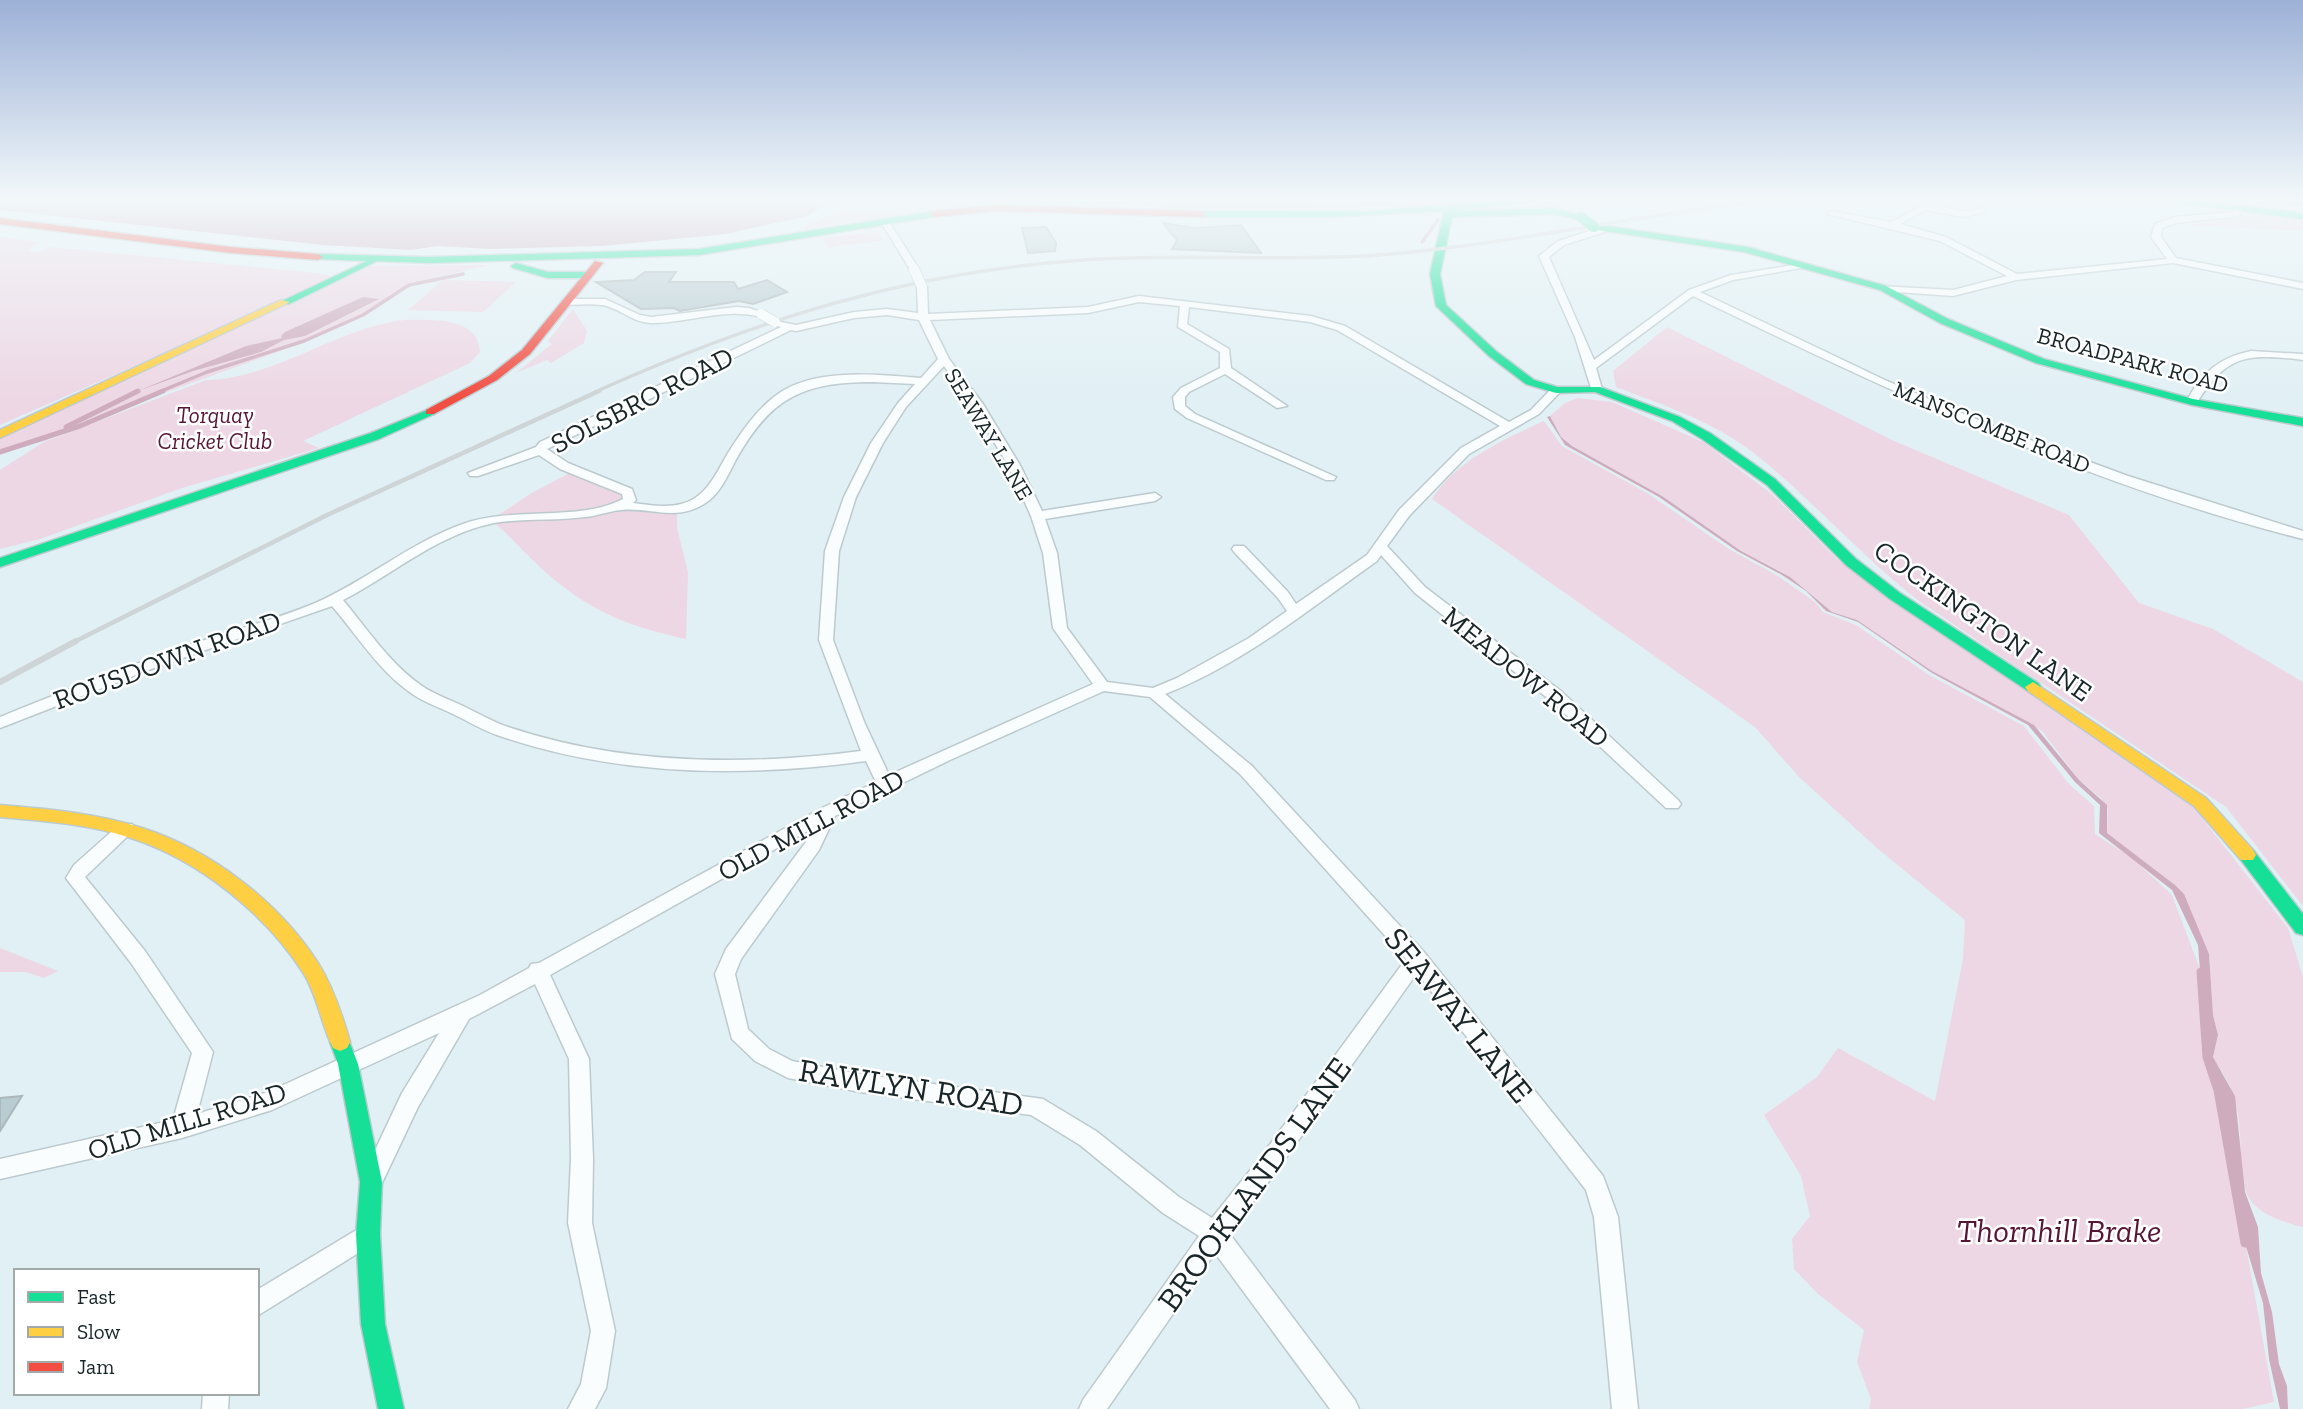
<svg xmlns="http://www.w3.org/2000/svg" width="2303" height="1409" font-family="'Zilla Slab',serif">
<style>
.green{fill:#edd7e4}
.water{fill:#ceacbd}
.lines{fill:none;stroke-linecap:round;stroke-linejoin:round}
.stream-far2{stroke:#ceacbd;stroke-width:3.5}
.stream-far1{stroke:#ceacbd;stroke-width:5}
.stream{stroke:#ceacbd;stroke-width:9}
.building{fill:#b8ccd1;stroke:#abb8bc;stroke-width:2}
.street-casing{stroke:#bccace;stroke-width:3}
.fast-casing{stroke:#bccace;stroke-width:3}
.slow-casing{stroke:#bccace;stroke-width:3}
.jam-casing{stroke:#bccace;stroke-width:3}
.street{fill:#fafdfe;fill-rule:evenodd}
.fast{fill:#16e098;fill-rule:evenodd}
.slow{fill:#ffcf43;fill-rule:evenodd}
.jam{fill:#f24e42;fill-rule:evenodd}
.rail-far2{stroke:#cfd4d6;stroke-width:3.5}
.rail-far1{stroke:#cfd4d6;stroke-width:4.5}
.rail{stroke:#cfd4d6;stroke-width:6}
.street-bridge-casing{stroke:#bccace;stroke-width:11;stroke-linecap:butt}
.fast-bridge-casing{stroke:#bccace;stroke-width:11;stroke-linecap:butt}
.street-bridge{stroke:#fafdfe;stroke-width:10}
.fast-bridge{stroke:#16e098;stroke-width:10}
.labels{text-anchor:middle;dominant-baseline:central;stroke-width:5;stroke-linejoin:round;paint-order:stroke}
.far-street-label{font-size:23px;fill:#182629;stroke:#fff}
.far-park-label{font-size:23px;font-style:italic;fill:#581637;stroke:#fff}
.street-label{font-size:28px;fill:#182629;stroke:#fff}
.near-street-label{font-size:33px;fill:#182629;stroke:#fff}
.near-park-label{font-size:33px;font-style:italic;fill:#581637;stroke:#fff}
</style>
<rect width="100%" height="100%" fill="#e1f0f5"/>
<g class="green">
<path d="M848 201H1032L1036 203H992L916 211 885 222 854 221 806 230 804 227 839 212Z"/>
<path d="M2261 215 2303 219V231L2182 225Z"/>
<path d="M878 231 883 240 828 248 823 238Z"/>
<path d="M0 237 39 242 28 251 39 252 51 247 325 274 333 279 0 425Z"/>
<path d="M491 265 409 283 365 315 302 343 153 397 45 441 0 452V434L366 266Z"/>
<path d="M443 280 516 282 483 312 408 310Z"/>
<path d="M573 309 587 331 584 343 551 363 547 360 516 373 552 344 548 341Z"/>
<path d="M404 320C431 320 478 316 480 352L470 363 303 441 319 448 182 488 40 539 0 549V470L44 442 206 380C275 379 336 328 404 320Z"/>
<path d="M1667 327 1892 440 2069 515 2139 603 2213 629 2303 682V906L2226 807 1919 601C1861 556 1813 500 1755 454 1715 422 1663 405 1616 387L1613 371Z"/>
<path d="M1578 398 1612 402 1703 442 1773 495 1837 559 1890 599 2188 800 2288 928 2303 977V1227C2230 1209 2245 1184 2239 1122 2238 1110 2233 1091 2227 1080 2223 1072 2217 1066 2213 1057L2218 1035 2213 1015 2209 954 2197 929 2175 885 2107 833 2108 809 2101 798 2079 780 2042 731 1932 671 1857 620 1832 612 1790 577 1741 551 1662 496 1572 446 1561 437 1550 416 1565 403Z"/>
<path d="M1544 421 1562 446 1647 493 1729 549 1778 576 1815 602 1823 612 1856 625 1929 675 2024 726 2069 784 2094 806 2095 834 2132 858 2172 895 2201 972 2207 1057 2218 1090 2274 1402 2243 1409H1869L1871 1399 1857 1362 1864 1330 1818 1294 1794 1269 1792 1239 1810 1216 1801 1176 1764 1115 1817 1077 1838 1048 1935 1101 1963 959 1965 920 1878 849 1799 777 1755 727 1432 499C1457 460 1503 440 1544 421Z"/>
<path d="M577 469 628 492 627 502 677 511V528L688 572 686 639C631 627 593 613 550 576 529 559 512 537 491 520L530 494Z"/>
<path d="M0 948 58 971 44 978 26 972H0Z"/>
</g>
<g class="water">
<path d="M0 201H831L807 216 726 234 603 246 491 249 437 246 411 250 323 245 19 212 0 210Z"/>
<path d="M1096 201H1502C1434 206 1367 207 1299 208 1231 209 1163 211 1096 201Z"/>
<path d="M363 297 379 299 305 336 284 340 261 352 193 371 138 391 246 346 282 338 281 336 285 332Z"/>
<path d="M1550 416 1561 437 1572 446 1662 496 1741 551 1790 577 1832 612 1857 620 1932 671 2034 725 2079 780 2107 805V833L2175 885 2184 894 2209 954 2213 1015 2218 1035 2213 1057 2235 1096 2245 1192 2258 1227 2261 1273 2272 1312 2279 1364 2287 1386 2288 1409H2280L2269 1359 2263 1303 2245 1243 2218 1090 2207 1057 2198 945 2172 890 2099 833 2100 805 2075 782 2028 725 1932 673 1858 622 1826 611 1806 591 1782 575 1737 551 1659 497 1565 445 1547 417Z"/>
</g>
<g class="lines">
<g class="stream-far2">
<path d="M1422 242 1438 220"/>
<path d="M135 392 138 391"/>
<path d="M159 392 207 372 304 341 363 315 409 285 463 274"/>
</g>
<g class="stream-far1">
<path d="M66 427 138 391"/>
<path d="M0 452 80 426 163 391"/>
</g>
<path class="stream" d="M2201 972 2207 1057 2218 1090 2245 1243"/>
</g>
<g class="building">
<path d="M1163 223 1195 228 1241 225 1261 253 1172 249 1177 240Z"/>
<path d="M1046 227 1056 243 1055 251 1028 253 1022 228Z"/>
<path d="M645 272H676L669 282H734L738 289 767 280 787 292 753 304 739 301 680 311 674 308 641 309 596 282 634 280Z"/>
<path d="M22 1096 0 1131V1098Z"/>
</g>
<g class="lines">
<defs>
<g id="street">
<path d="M1925 204 1963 211 1985 208V212L1963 217 1926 210 1900 224 1946 237 2017 274 2167 259 2151 237 2155 224 2175 217 2233 212 2238 206 2242 209 2240 216 2176 223 2162 228 2161 237 2176 258 2303 283V289L2173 263 2016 280 1953 296 1883 291 1880 290V286L1953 290 2007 276 1940 241 1827 214 1831 211 1891 222Z"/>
<path d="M882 220H888L919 269 917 271H911L881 222Z"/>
<path d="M1602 227 1605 228V232L1564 245 1549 257 1594 360 1689 290 1731 275 1801 264V268L1733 280 1700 292 1887 381 1995 427 2128 476 2303 531V539C2089 485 1890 392 1693 296L1596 368 1602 389 1592 391 1575 337 1539 256 1558 241Z"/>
<path d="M922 284 927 287 928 314 1088 307 1139 296 1311 316 1345 326 1509 422 1531 410 1552 388 1562 390 1539 414 1469 454 1409 516 1387 546 1425 587 1562 692 1678 800 1681 804 1678 808H1666L1550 700 1415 593 1381 555 1377 561C1309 609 1243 664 1165 694L1252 766 1424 952 1603 1176 1618 1217 1638 1409H1612L1594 1217 1586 1190 1417 973 1276 1172 1229 1233 1355 1400 1359 1409H1330L1215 1253 1107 1409H1079L1083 1400 1199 1236 1163 1213 1080 1145 1031 1115 860 1092 788 1078 755 1061 732 1039 715 974 726 949 806 842 811 829 550 975 589 1059 593 1159 592 1223 615 1331 606 1388 595 1409H568L581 1384 591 1331 568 1223 571 1159 569 1059 535 984 469 1019 418 1107 382 1183 374 1187 366 1183 363 1176 402 1093 439 1033 272 1110 182 1138 0 1179V1159L173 1120 192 1053 131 963 66 878 74 865 120 824H132L135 829 85 877 145 951 213 1052 197 1114 268 1092 480 995 529 968 531 964 539 963 822 808 876 782 866 761C743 778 615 776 497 735 482 730 468 721 453 714 439 707 423 702 411 693 378 670 357 635 332 606L154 668 0 728V717C64 691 128 666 193 644 233 630 274 620 313 604 365 582 409 543 463 524 513 506 579 522 623 499L622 494 560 469 539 455 478 476H470L468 473 536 447 540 442 781 327 771 324V320L796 325 854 312 887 309 918 313 917 287ZM1139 302 1180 306 1178 327 1220 352V368L1181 388 1173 397 1175 409 1187 418 1326 480H1334L1336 477 1195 414 1185 406V397L1189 392 1225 374 1277 408 1287 406 1231 368 1229 349 1187 324 1189 307 1310 322 1337 330 1500 426 1461 448 1399 510 1367 555 1296 604 1288 592 1244 546H1234L1232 549 1234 552 1278 598 1287 611 1249 638 1177 678 1153 688 1107 682 1067 628 1057 553 1045 519 1155 501 1161 497 1155 493 1042 511 1021 467 983 404 949 359 930 320 1088 313ZM887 315 919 320 938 359 921 378C878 375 823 368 784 390 762 403 743 429 730 450 717 470 708 498 681 504 666 508 649 505 633 503L636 500 632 489 568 463 547 449 791 330 796 331 854 318ZM944 366 972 405 1009 467 1031 516 1043 553 1053 628 1093 684 889 775 865 724 833 640 839 551 856 497 883 443 906 407ZM873 382 915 384 898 403 871 443 844 497 825 551 819 640 861 751C745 766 621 765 508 727 493 722 480 714 465 707 451 700 435 695 422 686 390 664 368 630 343 600 392 575 438 534 494 523 524 518 555 521 585 517 597 516 609 511 621 510 651 507 674 522 704 504 721 494 729 472 738 456 772 396 806 382 873 382ZM1104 691 1150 697 1240 774 1406 959 1260 1158 1212 1218 1179 1197 1096 1131 1043 1099 860 1074 792 1061 769 1049 748 1029 735 974 741 959 819 850 835 816 950 760Z"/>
<path d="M566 299H605L640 315 651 317 736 307 749 308 766 314 761 317C723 307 690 323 652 323 632 323 619 307 601 305 588 303 575 306 562 304L561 302Z"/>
<path d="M2251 351 2303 354V360C2246 353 2227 354 2196 404H2188L2186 402C2202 373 2218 358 2251 351Z"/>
<path d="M368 1223 376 1226 380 1234 376 1242 257 1316V1290Z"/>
<path d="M203 1393H229L228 1409H202Z"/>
</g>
<g id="fast">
<path d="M1501 201H1536L1453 211 1555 208 1585 217 1581 220 1555 214 1452 217 1440 274 1446 305 1497 352 1534 380 1557 387H1600L1680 417 1710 433 1775 479 1856 559 1900 593 2038 683 2041 687 2038 691H2028L1890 599 1846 565 1767 485 1702 439 1672 421 1595 392 1556 393 1526 384 1489 356 1436 306 1430 274 1444 211 1326 217H1202L1198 214 1202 211H1367Z"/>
<path d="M2168 201H2199L2303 213V219Z"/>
<path d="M934 211 938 214 937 216 699 255 429 263 377 261 289 304 280 302 367 261 315 259V255L318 254 429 257 699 249Z"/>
<path d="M1594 224 1748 247 1886 286 1948 319 2044 359 2193 399 2303 418V426L2192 405 2036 363 1940 323 1880 290 1744 252 1591 229V225Z"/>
<path d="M516 263 548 272H585L590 275 585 278H548L513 268 511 266Z"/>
<path d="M430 409 436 412 434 414 379 439 0 567V558L371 433Z"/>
<path d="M2247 848 2253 850 2303 914V935L2296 933 2241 860 2238 855 2241 850Z"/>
<path d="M340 1033 347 1036 358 1064 382 1182 380 1234 385 1324 404 1409H378L361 1324 356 1234 360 1182 338 1064 330 1042 333 1036Z"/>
</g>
<g id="slow">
<path d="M281 300 290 302 0 438V430Z"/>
<path d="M2033 682 2206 798 2253 850 2256 855 2253 860H2241L2194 806 2028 691 2025 687Z"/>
<path d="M0 805C48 809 96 813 142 828 211 850 279 902 318 963 333 987 342 1014 350 1042L347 1048 340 1051 333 1048C321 1024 318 997 304 974 266 914 199 860 131 838 89 824 44 821 0 817Z"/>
</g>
<g id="jam">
<path d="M995 205 1202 211 1206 214 1202 217 995 211 934 217 930 214 934 211Z"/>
<path d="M0 218 231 247 318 254 323 257 318 260 231 253 0 224Z"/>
<path d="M595 261 603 263 530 354 497 380 434 414H426V410L489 376 522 350Z"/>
</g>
</defs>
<use href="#street" class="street-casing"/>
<use href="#fast" class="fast-casing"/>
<use href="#slow" class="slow-casing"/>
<use href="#jam" class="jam-casing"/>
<use href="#street" class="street"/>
<use href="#fast" class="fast"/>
<use href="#slow" class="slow"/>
<use href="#jam" class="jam"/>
<g class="rail-far2">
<path d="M2263 201 2303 204"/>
<path d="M595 392C756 320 906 272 1084 260 1182 253 1280 262 1378 255 1508 245 1635 215 1764 201"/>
</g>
<path class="rail-far1" d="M72 643 327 515 599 391"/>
<path class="rail" d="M0 682 76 641"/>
<defs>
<g id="street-bridge">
<path d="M914 269 922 287"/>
<path d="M761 314 775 322"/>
</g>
<path id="fast-bridge" d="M1581 217 1594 227"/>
</defs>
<use href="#street-bridge" class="street-bridge-casing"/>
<use href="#fast-bridge" class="fast-bridge-casing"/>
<use href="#street-bridge" class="street-bridge"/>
<use href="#fast-bridge" class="fast-bridge"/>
</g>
<linearGradient id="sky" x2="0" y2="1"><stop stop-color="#9db1d7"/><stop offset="0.5" stop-color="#f2f8fa"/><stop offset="1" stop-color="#f2f8fa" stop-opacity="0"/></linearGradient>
<rect width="2303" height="399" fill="url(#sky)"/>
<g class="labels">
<g class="far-street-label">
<text transform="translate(2133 360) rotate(15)">BROADPARK ROAD</text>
<text transform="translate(1992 427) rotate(22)">MANSCOMBE ROAD</text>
<text transform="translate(989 434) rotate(59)">SEAWAY LANE</text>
</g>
<g class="far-park-label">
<text x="215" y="415">Torquay<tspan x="215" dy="26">Cricket Club</tspan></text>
</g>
<g class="street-label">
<text transform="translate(642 400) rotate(-27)">SOLSBRO ROAD</text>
<text transform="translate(1983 621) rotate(35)">COCKINGTON LANE</text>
<text transform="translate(167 660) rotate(-20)">ROUSDOWN ROAD</text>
<text transform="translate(1526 677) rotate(39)">MEADOW ROAD</text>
<text transform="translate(811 825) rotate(-28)">OLD MILL ROAD</text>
<text transform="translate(187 1121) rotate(-17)">OLD MILL ROAD</text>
</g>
<g class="near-street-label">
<text transform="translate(1459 1015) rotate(51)">SEAWAY LANE</text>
<text transform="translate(911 1087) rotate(9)">RAWLYN ROAD</text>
<text transform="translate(1254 1184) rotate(-54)">BROOKLANDS LANE</text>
</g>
<g class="near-park-label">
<text x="2059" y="1230">Thornhill Brake</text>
</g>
</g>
<rect x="14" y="1269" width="245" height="126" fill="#ffffff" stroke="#a3a8a9" stroke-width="2"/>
<rect x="28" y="1292" width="35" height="10" fill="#16e098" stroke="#a3a8a9" stroke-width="2"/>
<text x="77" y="1304" font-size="21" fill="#182629">Fast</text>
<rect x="28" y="1327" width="35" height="10" fill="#ffcf43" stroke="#a3a8a9" stroke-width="2"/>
<text x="77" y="1339" font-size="21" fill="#182629">Slow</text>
<rect x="28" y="1362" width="35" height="10" fill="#f24e42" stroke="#a3a8a9" stroke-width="2"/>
<text x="77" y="1374" font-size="21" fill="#182629">Jam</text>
</svg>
